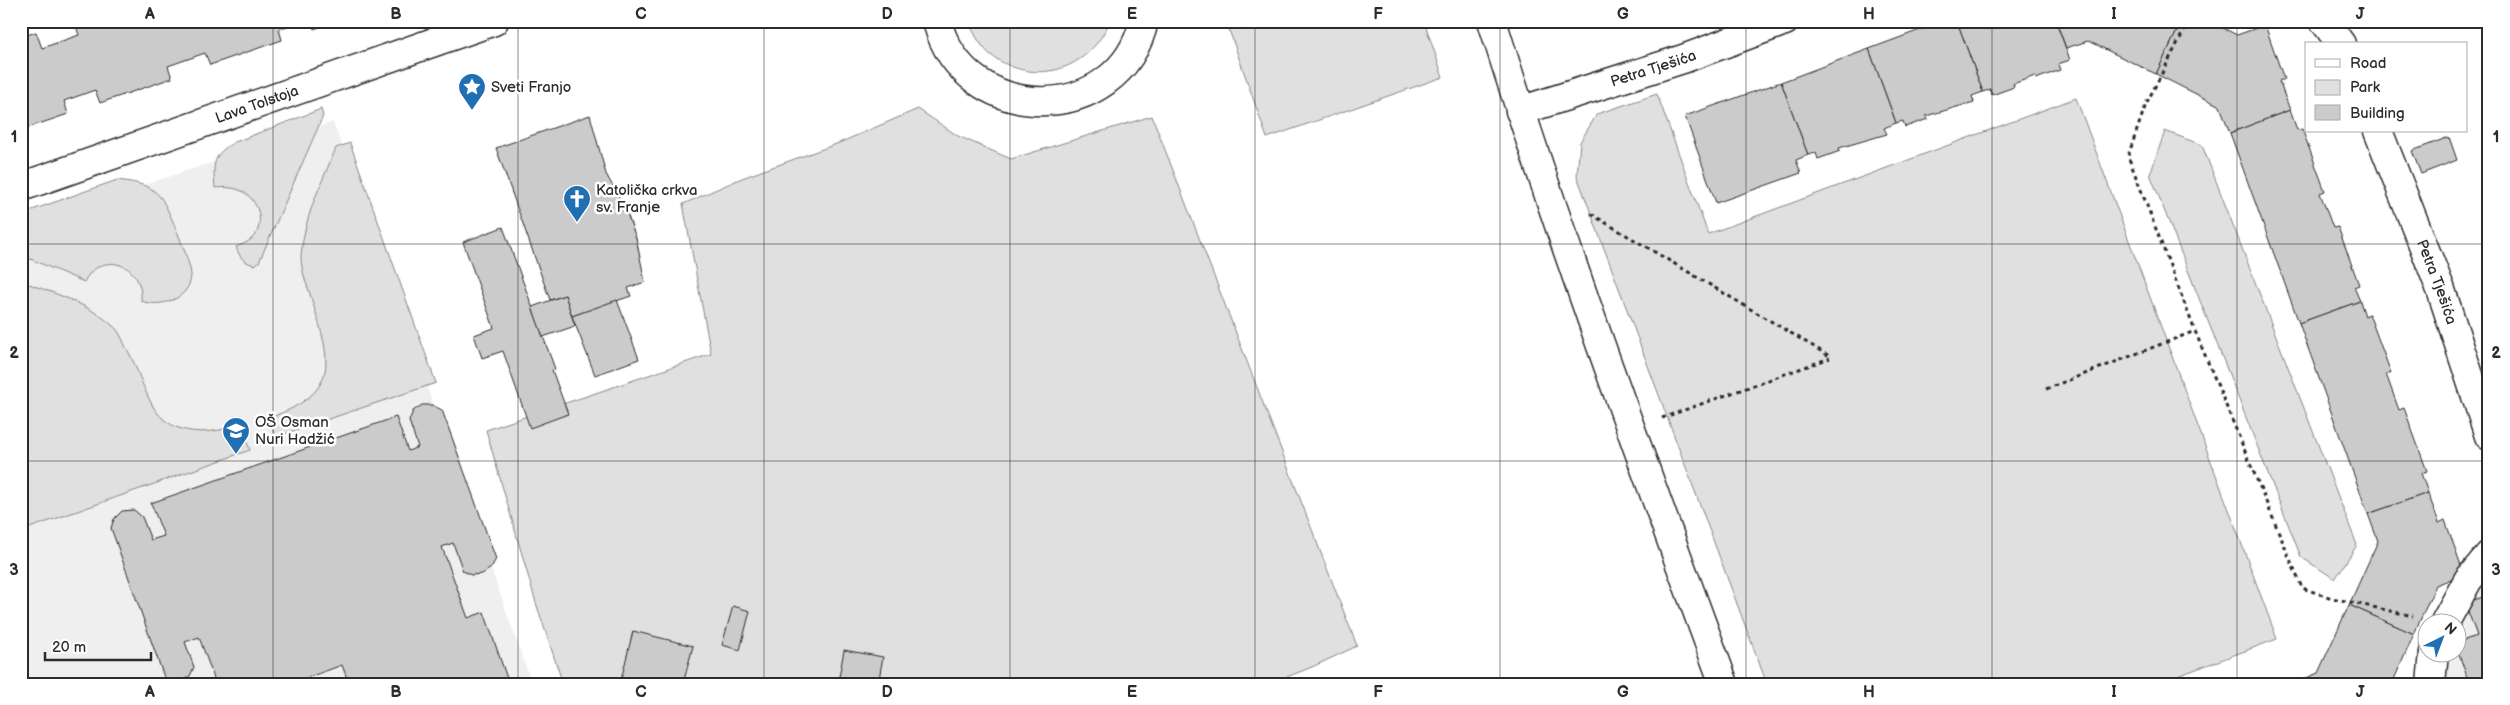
<svg xmlns="http://www.w3.org/2000/svg" width="2510" height="705" font-family="'Balsamiq Sans',sans-serif">
<style>
.built{fill:#efefef}
.green{fill:#e0e0e0;stroke:#868686}
.building{fill:#cbcbcb;stroke:#2b2b2b}
.lines{fill:none;stroke-linecap:round;stroke-linejoin:round}
.street-casing{stroke:#2b2b2b;stroke-width:31}
.path{stroke:#2b2b2b;stroke-width:3;stroke-dasharray:4 4;stroke-linecap:butt}
.street{stroke:#fff;stroke-width:28}
.grid{fill:none;stroke:#2b2b2b;stroke-width:1;stroke-opacity:0.55}
.labels{text-anchor:middle;dominant-baseline:central;stroke-width:5;stroke-linejoin:round;paint-order:stroke}
.street-label{font-size:15px;fill:#2b2b2b;stroke:#fff}
.poi-label{font-size:15px;fill:#2b2b2b;stroke:#fff;text-anchor:start}
.neatline{fill:none;stroke:#2b2b2b;stroke-width:2}
.grid-label{font-size:16px;text-anchor:middle;font-weight:bold;fill:#2b2b2b}
</style>
<rect width="100%" height="100%" fill="#fff"/>
<filter id="ink" filterUnits="userSpaceOnUse"><feTurbulence type="fractalNoise" baseFrequency=".02" numOctaves="2"/><feDisplacementMap in="SourceGraphic" scale="10" xChannelSelector="R" yChannelSelector="G"/><feConvolveMatrix kernelMatrix="1 2 1 2 8 2 1 2 1" color-interpolation-filters="sRGB"/></filter>
<g filter="url(#ink)">
<g class="built">
<path d="M333 122 532 684H21V226Z"/>
<path d="M2489 568V684H2445L2441 671 2443 653 2458 652V622Z"/>
</g>
<g class="green">
<path d="M968 21H1110C1090 68 1040 87 995 58 982 50 975 35 968 21Z"/>
<path d="M1226 21H1424L1443 77 1267 138Z"/>
<path d="M1657 94 1708 234 2076 98 2277 639 2156 684H1767L1577 176 1580 142 1597 114Z"/>
<path d="M321 109 323 116 259 262 255 265C243 262 240 258 236 247 240 245 247 243 250 240 266 228 260 203 245 193 236 187 225 187 215 188 213 164 212 154 235 142Z"/>
<path d="M918 109 958 136 1011 159 1152 116 1357 646 1312 667 1269 684H563L536 603 486 430 711 354 683 204 742 178 839 143Z"/>
<path d="M2165 131 2202 145 2357 545 2335 579 2301 557 2150 174Z"/>
<path d="M350 143 436 383 275 437 269 418C344 391 330 359 310 294 306 283 301 269 301 257 303 219 322 182 336 148Z"/>
<path d="M117 180C127 181 140 183 150 188 153 190 159 195 161 198 168 207 192 265 191 276 189 300 160 308 141 301 144 263 101 249 84 282L21 255V214Z"/>
<path d="M21 281C53 293 88 303 113 326 120 331 123 342 127 349 138 368 143 390 154 408 173 438 212 435 241 424L250 450 21 531Z"/>
</g>
<g class="building">
<path d="M74 21H301L279 29 282 40 210 65 205 53 168 66 172 78 100 103 95 90 64 101 68 114 21 130V37L36 32 42 48 79 35Z"/>
<path d="M311 21H337L314 29Z"/>
<path d="M1944 21H1957L1983 92 1972 96 1974 102 1926 116 1928 119 1905 127 1903 121 1896 123 1869 49Z"/>
<path d="M1957 21H2056L2070 60 2058 64 2060 70 2036 79 2035 76 2013 84 2014 87 1992 95 1990 89 1983 92Z"/>
<path d="M2056 21H2182L2156 74 2088 41 2066 48Z"/>
<path d="M2182 21H2209L2237 35 2265 25 2284 79 2279 81 2290 110 2230 133 2220 106 2156 74Z"/>
<path d="M1869 49 1896 123 1884 128 1887 134 1839 148 1840 151 1818 159 1816 153 1808 155 1781 82Z"/>
<path d="M1781 82 1808 155 1796 160 1801 173 1716 203 1685 116Z"/>
<path d="M2290 110 2297 130 2302 129 2325 191 2320 193 2333 228 2338 227 2359 285 2354 287 2360 301 2299 323 2230 133Z"/>
<path d="M590 115 606 174 625 208 636 238 645 282 628 288 631 296 572 316 565 295 550 300 496 148Z"/>
<path d="M2449 137 2457 160 2421 174 2412 151Z"/>
<path d="M503 227 555 369 552 370 568 414 530 428 503 351 482 358 474 335 494 328 463 242Z"/>
<path d="M565 295 575 326 543 337 532 307Z"/>
<path d="M617 300 639 359 595 375 572 316Z"/>
<path d="M2360 301 2365 316 2369 314 2391 373 2386 374 2399 410 2404 408 2427 471 2421 473 2428 493 2368 514 2299 323Z"/>
<path d="M422 405H432L442 410 496 559 491 568 482 574 471 575 463 571 453 543 442 547 468 618 484 612 509 684H349L342 665 290 684H216L199 637 185 642 194 667 190 676 181 681 172 682 164 677 111 528 114 519 122 511 134 510 142 517 151 540 164 536 151 503 396 417 408 451 418 447 409 421 413 411Z"/>
<path d="M2428 493 2439 523 2445 520 2464 574 2436 585 2414 634 2349 605 2378 541 2368 514Z"/>
<path d="M2489 595V684H2465L2469 683 2458 651V642L2477 636 2465 603Z"/>
<path d="M2349 605 2414 634 2392 684H2292L2318 673Z"/>
<path d="M733 606 750 611 740 650 722 645Z"/>
<path d="M633 631 693 646 683 684H620Z"/>
<path d="M844 650 883 657 878 684 838 683Z"/>
</g>
<g class="lines">
<defs>
<g id="street">
<path d="M937 21C964 127 1119 129 1144 21"/>
<path d="M1492 21C1562 245 1643 464 1724 684"/>
<path d="M2324 21 2341 44"/>
<path id="s1" d="M1520 111 1683 59 1785 21"/>
<path id="s2" d="M2378 131 2441 290 2489 436"/>
<path id="s3" d="M21 187 494 21"/>
<path d="M2445 622 2468 580 2489 555"/>
<path d="M2431 684 2434 652"/>
</g>
</defs>
<use href="#street" class="street-casing"/>
<g class="path">
<path d="M2189 21 2146 104 2128 156 2195 331 2302 588 2332 598 2413 616"/>
<path d="M1591 214 1831 357"/>
<path d="M2046 389 2195 331"/>
<path d="M1662 418 1830 358"/>
</g>
<use href="#street" class="street"/>
</g>
</g>
<path class="grid" d="M273 21V684M518 21V684M764 21V684M1010 21V684M1255 21V684M1500 21V684M1746 21V684M1992 21V684M2237 21V684M21 244H2489M21 461H2489"/>
<defs>
<symbol id="sight-pin" viewBox="-11 -11 22 30"><path d="M0 17L-7.5 6A9.5 9.5 0 1 1 7.5 6Z" fill="#1f6fb2" stroke="#fff"/><path d="M0-6L1.8-2.2L6-1.7L2.9 1.2L3.7 5.4L0 3.3L-3.7 5.4L-2.9 1.2L-6-1.7L-1.8-2.2Z" fill="#fff"/></symbol>
<symbol id="church-pin" viewBox="-11 -11 22 30"><path d="M0 17L-7.5 6A9.5 9.5 0 1 1 7.5 6Z" fill="#1f6fb2" stroke="#fff"/><path d="M-1.2-6h2.4v3.5h3.3v2.4h-3.3V6h-2.4V-.1h-3.3v-2.4h3.3Z" fill="#fff"/></symbol>
<symbol id="school-pin" viewBox="-11 -11 22 30"><path d="M0 17L-7.5 6A9.5 9.5 0 1 1 7.5 6Z" fill="#1f6fb2" stroke="#fff"/><path d="M0-5L7-2L0 1L-7-2ZM-4 1L0 2.5L4 1V4Q0 6-4 4Z" fill="#fff"/></symbol>
</defs>
<g fill-rule="evenodd">
<use href="#sight-pin" x="456" y="71" width="32" height="43"/>
<use href="#church-pin" x="561" y="183" width="32" height="43"/>
<use href="#school-pin" x="220" y="415" width="32" height="43"/>
</g>
<g class="labels">
<g class="street-label">
<text stroke="none"><textPath href="#s1" startOffset="140">Petra Tješića</textPath></text>
<text stroke="none"><textPath href="#s3" startOffset="250">Lava Tolstoja</textPath></text>
<text stroke="none"><textPath href="#s2" startOffset="162">Petra Tješića</textPath></text>
</g>
<g class="poi-label">
<text x="491" y="87">Sveti Franjo</text>
<text x="596" y="190">Katolička crkva<tspan x="596" dy="17">sv. Franje</tspan></text>
<text x="255" y="422">OŠ Osman<tspan x="255" dy="17">Nuri Hadžić</tspan></text>
</g>
</g>
<rect width="2510" height="705" fill="none" stroke="#fff" stroke-width="55"/>
<rect x="2305" y="42" width="162" height="90" fill="#ffffff" stroke="#aaaaaa"/>
<rect x="2315" y="59" width="25" height="8" fill="#ffffff" stroke="#aaaaaa"/>
<text x="2350" y="68" font-size="15" fill="#2b2b2b">Road</text>
<rect x="2315" y="80" width="25" height="15" fill="#e0e0e0" stroke="#aaaaaa"/>
<text x="2350" y="92" font-size="15" fill="#2b2b2b">Park</text>
<rect x="2315" y="105" width="25" height="15" fill="#cbcbcb" stroke="#aaaaaa"/>
<text x="2350" y="118" font-size="15" fill="#2b2b2b">Building</text>
<g transform="translate(2442 638) rotate(42)"><circle r="24" fill="#ffffff" stroke="#aaaaaa"/>
<path d="M0-4L9 19L0 12L-9 19Z" fill="#1f6fb2"/>
<text y="-8" font-size="14" font-weight="bold" text-anchor="middle" fill="#2b2b2b">N</text>
</g>
<path d="M45 652v8h106v-8" fill="none" stroke="#2b2b2b" stroke-width="2.5"/>
<text x="52" y="652" font-size="15" fill="#2b2b2b" stroke="#ffffff" stroke-width="4" paint-order="stroke">20 m</text>
<rect x="28" y="28" width="2454" height="650" class="neatline"/>
<g class="grid-label">
<text x="150" y="19">A</text>
<text x="396" y="19">B</text>
<text x="641" y="19">C</text>
<text x="887" y="19">D</text>
<text x="1132" y="19">E</text>
<text x="1378" y="19">F</text>
<text x="1623" y="19">G</text>
<text x="1869" y="19">H</text>
<text x="2114" y="19">I</text>
<text x="2360" y="19">J</text>
<text x="14" y="142">1</text>
<text x="2496" y="142">1</text>
<text x="14" y="358">2</text>
<text x="2496" y="358">2</text>
<text x="14" y="575">3</text>
<text x="2496" y="575">3</text>
<text x="150" y="697">A</text>
<text x="396" y="697">B</text>
<text x="641" y="697">C</text>
<text x="887" y="697">D</text>
<text x="1132" y="697">E</text>
<text x="1378" y="697">F</text>
<text x="1623" y="697">G</text>
<text x="1869" y="697">H</text>
<text x="2114" y="697">I</text>
<text x="2360" y="697">J</text>
</g>
</svg>
